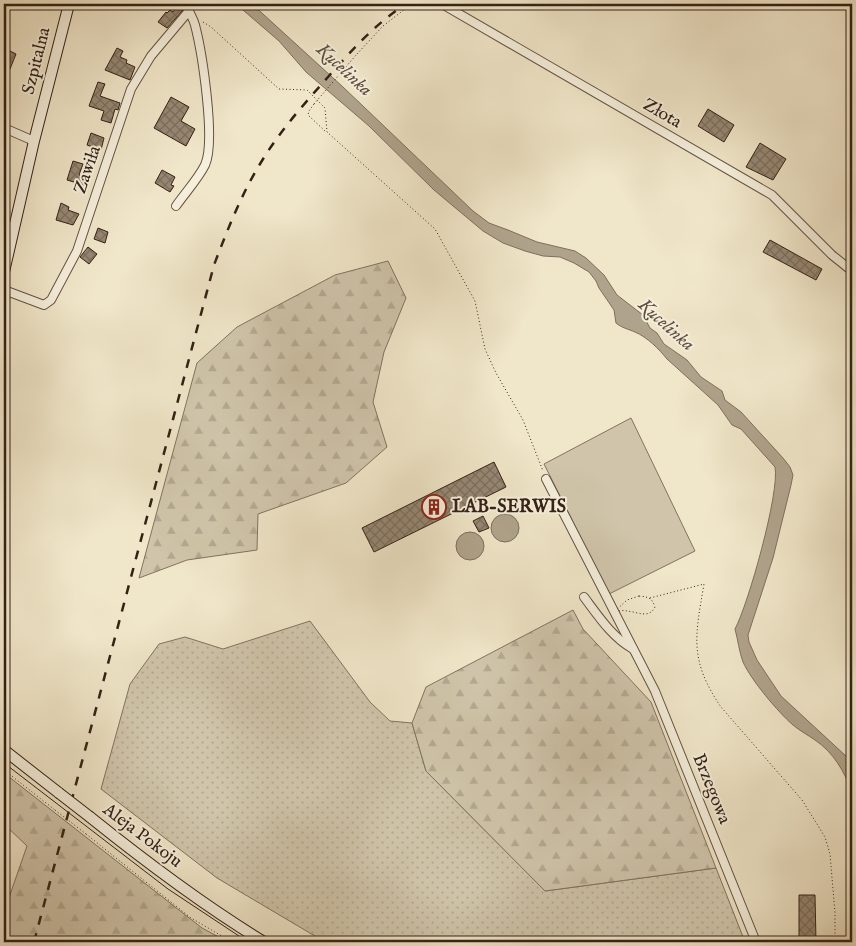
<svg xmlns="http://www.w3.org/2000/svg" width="856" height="946" font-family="'IM FELL English',serif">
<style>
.grass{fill:url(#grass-dots);stroke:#827360}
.forest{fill:url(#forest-firs);stroke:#827360}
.green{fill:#d0c5ab;stroke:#827360}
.water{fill:#b0a38c;stroke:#7e6f5d}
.building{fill:url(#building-cross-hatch);stroke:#342116}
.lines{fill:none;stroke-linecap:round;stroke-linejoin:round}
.street-casing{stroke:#635243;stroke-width:10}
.secondary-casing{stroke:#342116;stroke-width:12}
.path{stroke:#342116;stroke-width:1;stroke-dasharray:1 2.5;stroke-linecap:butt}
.street{stroke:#f5efdc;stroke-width:8}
.secondary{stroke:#f5efdc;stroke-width:10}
.tram{stroke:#342116;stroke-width:1}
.rail{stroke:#342116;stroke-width:2.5;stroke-dasharray:9 9;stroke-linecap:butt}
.secondary-bridge-casing{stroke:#342116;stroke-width:12;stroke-linecap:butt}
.path-bridge{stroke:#342116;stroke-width:1;stroke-dasharray:1 2.5;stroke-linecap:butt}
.secondary-bridge{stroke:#f5efdc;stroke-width:10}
.labels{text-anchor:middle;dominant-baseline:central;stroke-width:4;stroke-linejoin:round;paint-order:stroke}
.street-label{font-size:18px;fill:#342116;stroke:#f5efdc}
.poi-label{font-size:18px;font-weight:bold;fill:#342116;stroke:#f5efdc;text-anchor:start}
.water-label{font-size:19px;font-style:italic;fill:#5f4e3f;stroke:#f5efdc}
</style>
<defs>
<pattern id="grass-dots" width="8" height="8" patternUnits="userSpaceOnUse" patternTransform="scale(1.25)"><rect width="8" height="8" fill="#d0c5ab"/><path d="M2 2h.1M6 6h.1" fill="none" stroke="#b3a992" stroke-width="1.8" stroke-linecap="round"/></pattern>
<pattern id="forest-firs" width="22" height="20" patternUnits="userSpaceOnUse" patternTransform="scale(1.25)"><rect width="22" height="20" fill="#d0c5ab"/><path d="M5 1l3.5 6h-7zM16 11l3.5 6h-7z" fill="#b3a992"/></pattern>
<pattern id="building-cross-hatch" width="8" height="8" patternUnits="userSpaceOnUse" patternTransform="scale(1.25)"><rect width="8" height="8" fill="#968773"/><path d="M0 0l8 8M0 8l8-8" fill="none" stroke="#7b6e5d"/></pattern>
</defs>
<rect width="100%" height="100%" fill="#f0e6c9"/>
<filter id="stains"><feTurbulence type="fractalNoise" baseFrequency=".004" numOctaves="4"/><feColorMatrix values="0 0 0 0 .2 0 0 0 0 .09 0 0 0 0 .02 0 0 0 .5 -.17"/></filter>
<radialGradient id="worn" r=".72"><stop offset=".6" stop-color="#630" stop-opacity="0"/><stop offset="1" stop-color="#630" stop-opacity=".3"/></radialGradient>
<path class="grass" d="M310 621 370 702 390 721 412 723 426 771 545 891 716 868 745 942H325L217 878 101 789 130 684 159 644 185 637 223 649Z"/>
<g class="forest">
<path d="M388 261 406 298 384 352 373 402 387 447 346 483 258 514 257 550 187 560 139 578 197 363 237 327 335 275Z"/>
<path d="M573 610 583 629 651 702 716 868 545 891 426 771 412 723 426 687Z"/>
<path d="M4 773 202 928 228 942H4V912L27 846 4 824Z"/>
</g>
<path class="green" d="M631 418 695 551 609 594 544 464Z"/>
<g class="water">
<path d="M236 4H252L343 87 473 211 489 223 508 230 537 242 575 251 586 258 604 275 617 295 643 315 650 328 657 333 664 344 687 360 701 377 722 391 725 400 741 412 783 458 790 467 793 475 791 485 773 558 748 635 749 642 757 660 781 696 847 757 852 765V792C844 771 834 753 815 740 808 735 800 731 793 725 778 712 751 680 743 662 739 651 738 640 735 629 748 605 780 492 775 467L741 429 732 425 718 405 667 359C659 349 647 337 635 332 628 329 622 328 616 323L614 310 599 288 596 281 589 272 574 263 560 257 543 256 525 251 503 243 483 231 434 190 369 126 306 72 279 41Z"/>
<circle cx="505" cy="528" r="14"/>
<circle cx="470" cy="546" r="14"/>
</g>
<g class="building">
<path d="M178 6 183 10 167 28 158 22 166 12 167 13 170 10 173 12Z"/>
<path d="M4 48 16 54 10 69 4 66Z"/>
<path d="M117 48 123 51 120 57 127 60 126 63 135 67 130 80 105 70Z"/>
<path d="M98 82 105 84 100 96 120 103 118 110 115 109 111 123 101 120 104 111 89 106Z"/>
<path d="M171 97 189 107 181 121 195 129 186 146 154 128Z"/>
<path d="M708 109 734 125 724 142 698 126Z"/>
<path d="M91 133 104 138 101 150 87 145Z"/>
<path d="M760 143 786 159 773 180 746 167Z"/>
<path d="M73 161 83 164 79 175 87 178 84 185 67 180Z"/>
<path d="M162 170 175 177 171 185 174 186 170 192 155 183Z"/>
<path d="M61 203 69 207 68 210 79 214 73 225 56 220Z"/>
<path d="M98 228 108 232 105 243 94 239Z"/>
<path d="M770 240 822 269 816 280 763 252Z"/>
<path d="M88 247 97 254 89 264 80 257Z"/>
<path d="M494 462 506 487 374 552 362 528Z"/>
<path d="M483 516 489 528 479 532 473 521Z"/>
<path d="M799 895H815L816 942H799Z"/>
</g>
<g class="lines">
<defs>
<g id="street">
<path d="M442 4 772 195 832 255 852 271"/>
<path d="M4 128 34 141"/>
<path d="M176 206C185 193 198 179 205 165 216 141 202 52 195 25 193 17 188 12 187 4"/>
<path d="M4 290 44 305 51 300 77 251 131 89 151 56 188 12"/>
<path d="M546 479 655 691 756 942"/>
<path d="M584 597C599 617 612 637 633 649"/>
</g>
<g id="secondary">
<path d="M4 272 34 141 69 4"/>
<path d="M4 750 59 793"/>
<path d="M90 817C146 862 203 905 264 942"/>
</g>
</defs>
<use href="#street" class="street-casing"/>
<use href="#secondary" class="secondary-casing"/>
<g class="path">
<path d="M203 22 211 27 279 89 307 90 325 108 327 132 435 229 475 301 485 349 496 373 523 420 543 471"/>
<path d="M357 54 383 26 405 9 417 4"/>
<path d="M314 104 309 111 308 115 326 132"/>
<path d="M639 596C649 597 652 598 655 607 649 619 638 612 627 611 623 610 618 611 614 612L627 600Z"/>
<path d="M650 598 704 584C695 637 689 660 721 707L802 800 825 837 830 854 835 913V942"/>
<path d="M4 770 55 810"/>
<path d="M86 834 191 918 232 942"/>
</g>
<use href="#street" class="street"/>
<use href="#secondary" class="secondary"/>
<path class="tram" d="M4 763 168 889 248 942"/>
<path class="rail" d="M34 942 214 265C227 231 241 195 260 164 279 132 304 104 328 77 352 50 376 23 406 4"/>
<defs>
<path id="secondary-bridge" d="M59 793 90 817"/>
</defs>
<use href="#secondary-bridge" class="secondary-bridge-casing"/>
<g class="path-bridge">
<path d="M314 104 357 54"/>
<path d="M55 810 86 834"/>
</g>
<use href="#secondary-bridge" class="secondary-bridge"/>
</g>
<defs>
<symbol id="building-ring" viewBox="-11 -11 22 22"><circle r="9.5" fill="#f5efdc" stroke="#8f2418" stroke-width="1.5"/><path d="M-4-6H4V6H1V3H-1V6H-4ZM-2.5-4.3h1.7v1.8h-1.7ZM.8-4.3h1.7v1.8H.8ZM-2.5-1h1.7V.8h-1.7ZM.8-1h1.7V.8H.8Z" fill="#8f2418"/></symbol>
</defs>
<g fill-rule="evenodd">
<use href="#building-ring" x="420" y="493" width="28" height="28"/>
</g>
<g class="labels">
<g class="street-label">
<text transform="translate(37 61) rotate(-76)">Szpitalna</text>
<text transform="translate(662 114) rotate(30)">Złota</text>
<text transform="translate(88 170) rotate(-71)">Zawiła</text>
<text transform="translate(711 789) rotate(68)">Brzegowa</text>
<text transform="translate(142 836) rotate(37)">Aleja Pokoju</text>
</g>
<g class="poi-label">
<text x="452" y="507">LAB-SERWIS</text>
</g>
<g class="water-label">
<text transform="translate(344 70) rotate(43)">Kucelinka</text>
<text transform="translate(666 325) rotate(42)">Kucelinka</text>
</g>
</g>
<rect width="856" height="946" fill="none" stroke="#f0e6c9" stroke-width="20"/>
<rect x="5" y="5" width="846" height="936" fill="none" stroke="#342116" stroke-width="2.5"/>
<rect x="10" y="10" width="836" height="926" fill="none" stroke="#342116"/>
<rect width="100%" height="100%" filter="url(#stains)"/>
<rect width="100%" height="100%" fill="url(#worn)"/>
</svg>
